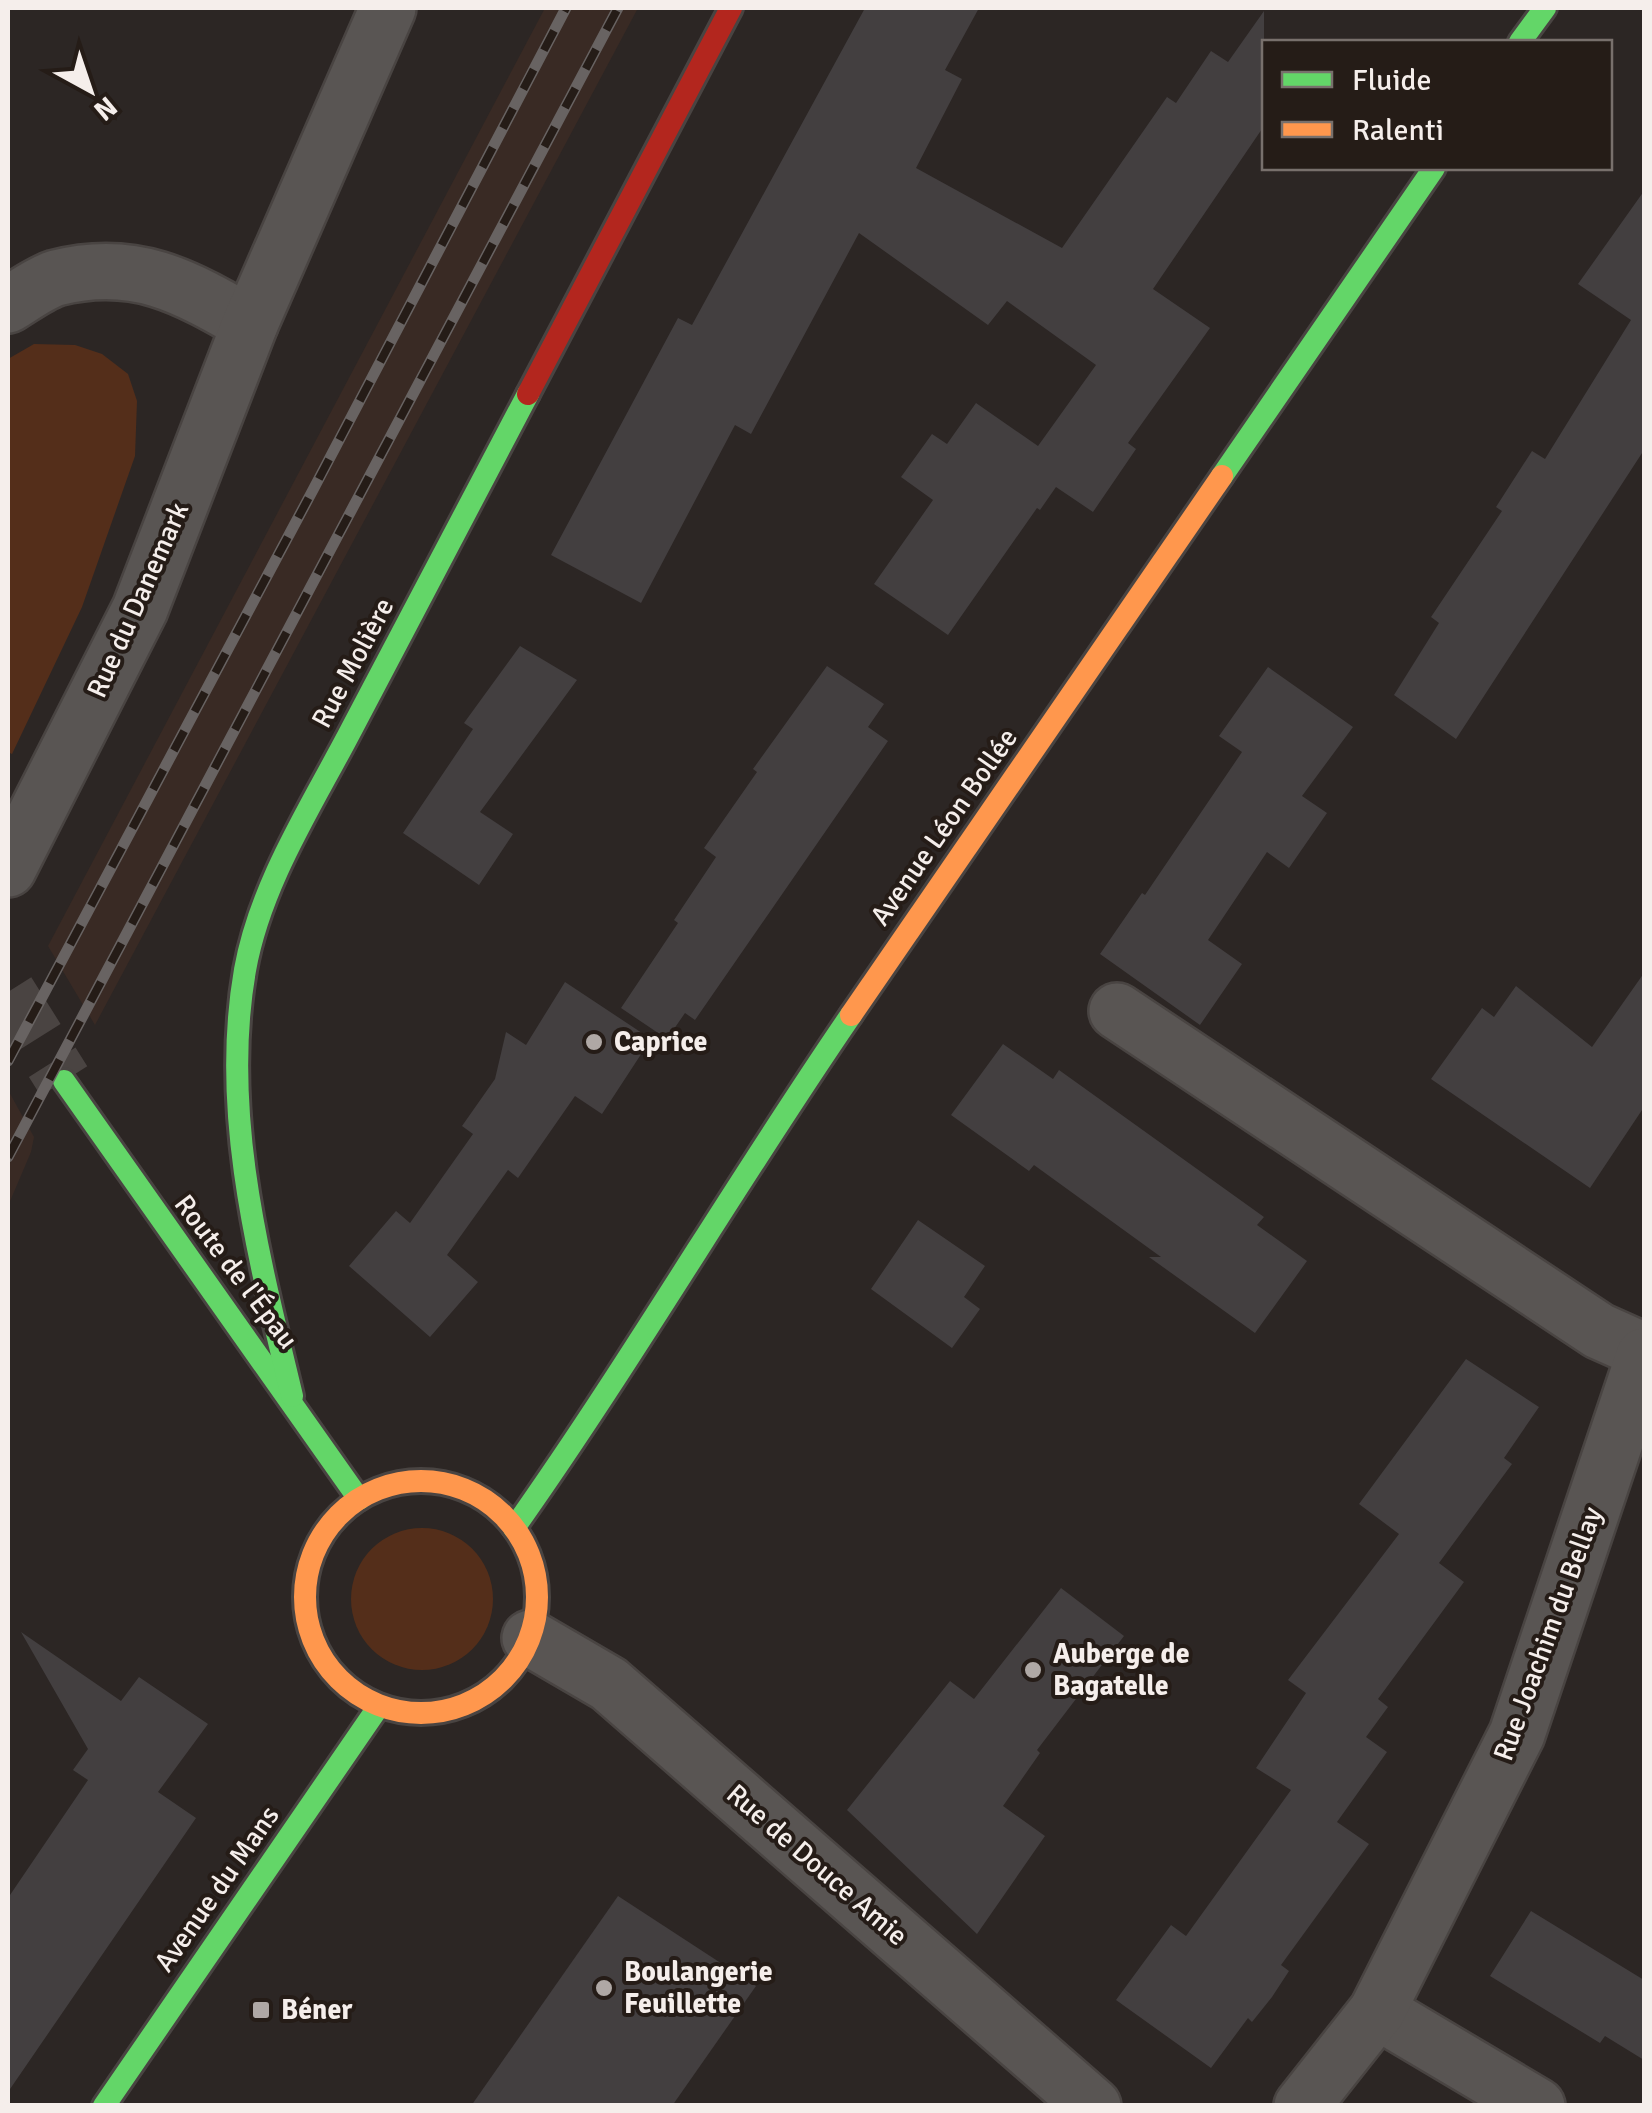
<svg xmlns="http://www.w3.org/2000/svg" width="1652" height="2113" font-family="Signika,sans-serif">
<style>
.built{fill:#392a24}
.green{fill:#542e1a}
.building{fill:#433f40}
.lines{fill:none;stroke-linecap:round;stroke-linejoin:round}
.secondary-tunnel{stroke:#4a4442;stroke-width:55;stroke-dasharray:55 28;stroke-linecap:butt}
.street-casing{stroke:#494442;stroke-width:60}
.fast-casing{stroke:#494442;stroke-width:28}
.slow-casing{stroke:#494442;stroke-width:28}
.jam-casing{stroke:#494442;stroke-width:28}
.street{stroke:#595553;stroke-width:55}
.fast{stroke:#63d668;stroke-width:22}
.slow{stroke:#ff974d;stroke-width:22}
.jam{stroke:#b3261e;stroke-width:22}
.rail-casing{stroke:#686362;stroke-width:11}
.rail{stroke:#251c17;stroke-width:8;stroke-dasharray:22;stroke-linecap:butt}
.poi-dot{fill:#afa8a5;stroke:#251c17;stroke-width:4}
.labels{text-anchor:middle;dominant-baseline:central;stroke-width:8;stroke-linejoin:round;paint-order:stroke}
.street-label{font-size:28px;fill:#f5eeeb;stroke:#251c17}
.poi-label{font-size:28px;font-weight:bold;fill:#f5eeeb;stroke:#251c17;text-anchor:start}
</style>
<rect width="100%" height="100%" fill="#2c2624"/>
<g class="built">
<path d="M545 8H638L95 1025 48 946Z"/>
<path d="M8 1090 34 1137 31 1152 8 1206Z"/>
</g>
<g class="green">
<path d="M34 344 75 345 102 354 128 374 137 401 135 456 82 607 12 754 8 752V359Z"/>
<circle cx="422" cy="1599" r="71"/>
</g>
<g class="building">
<path d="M865 8H979L945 70 962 79 916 168 1062 248 1167 97 1176 103 1211 51 1228 62 1264 11V126L1153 289 1210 328 1128 443 1136 449 1093 512 1056 487 1040 510 1037 508 948 635 874 584 933 500 901 477 932 434 947 444 976 403 1038 446 1096 365 1007 301 988 325 859 233 751 434 735 425 641 603 551 555 678 318 692 325Z"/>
<path d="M1644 191V450L1456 739 1394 695 1439 623 1431 617 1502 511 1496 507 1532 451 1545 459 1631 320 1578 284Z"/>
<path d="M520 646 577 680 480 812 513 834 479 885 403 833 473 729 464 723Z"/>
<path d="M827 666 884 704 868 727 888 741 695 1020 685 1013 667 1039 621 1008 678 923 674 920 716 857 704 848 757 772 753 769Z"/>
<path d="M1268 667 1353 727 1302 796 1327 813 1289 868 1267 852 1208 940 1242 964 1200 1025 1100 954 1142 893 1145 895 1242 752 1219 736Z"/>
<path d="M1644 973V1107L1590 1188 1431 1079 1482 1008 1494 1017 1516 986 1592 1047Z"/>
<path d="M565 982 651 1039 602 1114 575 1096 518 1178 508 1170 447 1255 478 1282 430 1337 349 1266 396 1211 410 1223 473 1134 462 1126 495 1079 506 1032 526 1045Z"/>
<path d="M1003 1044 1053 1079 1059 1070 1264 1217 1257 1225 1307 1261 1255 1333 1149 1257H1161L1034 1165 1029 1171 951 1115Z"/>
<path d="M918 1220 985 1266 964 1297 980 1309 952 1348 871 1289Z"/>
<path d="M1466 1359 1539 1407 1504 1458 1512 1464 1439 1563 1464 1582 1378 1699 1388 1707 1366 1737 1387 1752 1337 1822 1369 1844 1281 1965 1289 1971 1272 1997 1252 2022 1248 2018 1211 2068 1116 2000 1171 1925 1186 1936 1291 1790 1256 1768 1306 1693 1288 1680 1399 1534 1359 1504Z"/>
<path d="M1061 1588 1124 1636 1037 1750 1040 1753 1003 1806 1045 1836 977 1934 847 1810 950 1681 974 1699Z"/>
<path d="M21 1632 121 1701 139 1677 208 1724 158 1792 196 1818 8 2092V1898L88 1780 73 1770 88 1749Z"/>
<path d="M618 1896 756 1986 672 2106H471Z"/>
<path d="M1531 1911 1644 1980V2060L1605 2036 1600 2043 1490 1976Z"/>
</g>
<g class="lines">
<path class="secondary-tunnel" d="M8 992 64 1081"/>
<defs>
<g id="street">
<path d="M8 305C23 296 40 283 56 278 135 258 184 286 250 324"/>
<path d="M8 869 140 609 250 324 388 8"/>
<path d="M1117 1011 1599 1331 1644 1351"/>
<path d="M530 1638 609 1684 1093 2106"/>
<path d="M1377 2011 1537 2106"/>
<path d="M1302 2106 1377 2011 1517 1734 1644 1356"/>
</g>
<g id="fast">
<path d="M1520 42 1545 8"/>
<path d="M1222 476 1434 168"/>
<path d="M64 1081 359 1499"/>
<path d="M292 1396C259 1258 220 1113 245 970 260 886 309 810 348 736 408 622 468 508 528 394"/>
<path d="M514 1528C632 1361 735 1184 851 1015"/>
<path d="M104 2106 379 1706"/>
</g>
<g id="slow">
<path d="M851 1015 1222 476"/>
<circle cx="421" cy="1597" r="116"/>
</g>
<path id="jam" d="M528 394 731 8"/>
</defs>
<use href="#street" class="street-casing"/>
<use href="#fast" class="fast-casing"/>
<use href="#slow" class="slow-casing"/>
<use href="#jam" class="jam-casing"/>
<use href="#street" class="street"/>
<use href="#fast" class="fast"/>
<use href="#slow" class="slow"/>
<use href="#jam" class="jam"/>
<defs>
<g id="rail">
<path d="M8 1061 314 488 566 8"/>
<path d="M8 1157 618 8"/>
</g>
</defs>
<use href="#rail" class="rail-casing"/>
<use href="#rail" class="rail"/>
</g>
<g class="poi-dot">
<circle cx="594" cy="1042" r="10"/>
<circle cx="1033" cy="1670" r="10"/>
<circle cx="604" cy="1988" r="10"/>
<rect x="251" y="2000" width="20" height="20" rx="5"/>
</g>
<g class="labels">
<g class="street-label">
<text transform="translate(138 600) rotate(-66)">Rue du Danemark</text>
<text transform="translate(353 663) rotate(-62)">Rue Molière</text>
<text transform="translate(944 827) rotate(-55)">Avenue Léon Bollée</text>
<text transform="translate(236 1272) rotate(53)">Route de l'Épau</text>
<text transform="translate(1548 1634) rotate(-70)">Rue Joachim du Bellay</text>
<text transform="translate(817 1865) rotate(41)">Rue de Douce Amie</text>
<text transform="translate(217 1889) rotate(-55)">Avenue du Mans</text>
</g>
<g class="poi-label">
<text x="614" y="1042">Caprice</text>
<text x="1053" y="1654">Auberge de<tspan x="1053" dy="32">Bagatelle</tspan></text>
<text x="624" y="1972">Boulangerie<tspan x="624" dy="32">Feuillette</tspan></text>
<text x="281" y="2010">Béner</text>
</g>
</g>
<rect width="1652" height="2113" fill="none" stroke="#f5eeeb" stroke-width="20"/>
<rect x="1262" y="40" width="350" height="130" fill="#251c17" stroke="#78706c" stroke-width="2.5"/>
<rect x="1282" y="72" width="50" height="15" fill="#63d668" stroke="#78706c" stroke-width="2.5"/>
<text x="1352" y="90" font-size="30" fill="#f5eeeb">Fluide</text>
<rect x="1282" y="122" width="50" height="15" fill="#ff974d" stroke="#78706c" stroke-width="2.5"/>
<text x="1352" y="140" font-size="30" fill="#f5eeeb">Ralenti</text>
<g transform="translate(90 90) rotate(140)" stroke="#251c17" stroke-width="8" paint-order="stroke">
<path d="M0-8L18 38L0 25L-18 38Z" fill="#f5eeeb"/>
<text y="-15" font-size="28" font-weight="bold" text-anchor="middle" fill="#f5eeeb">N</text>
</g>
</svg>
